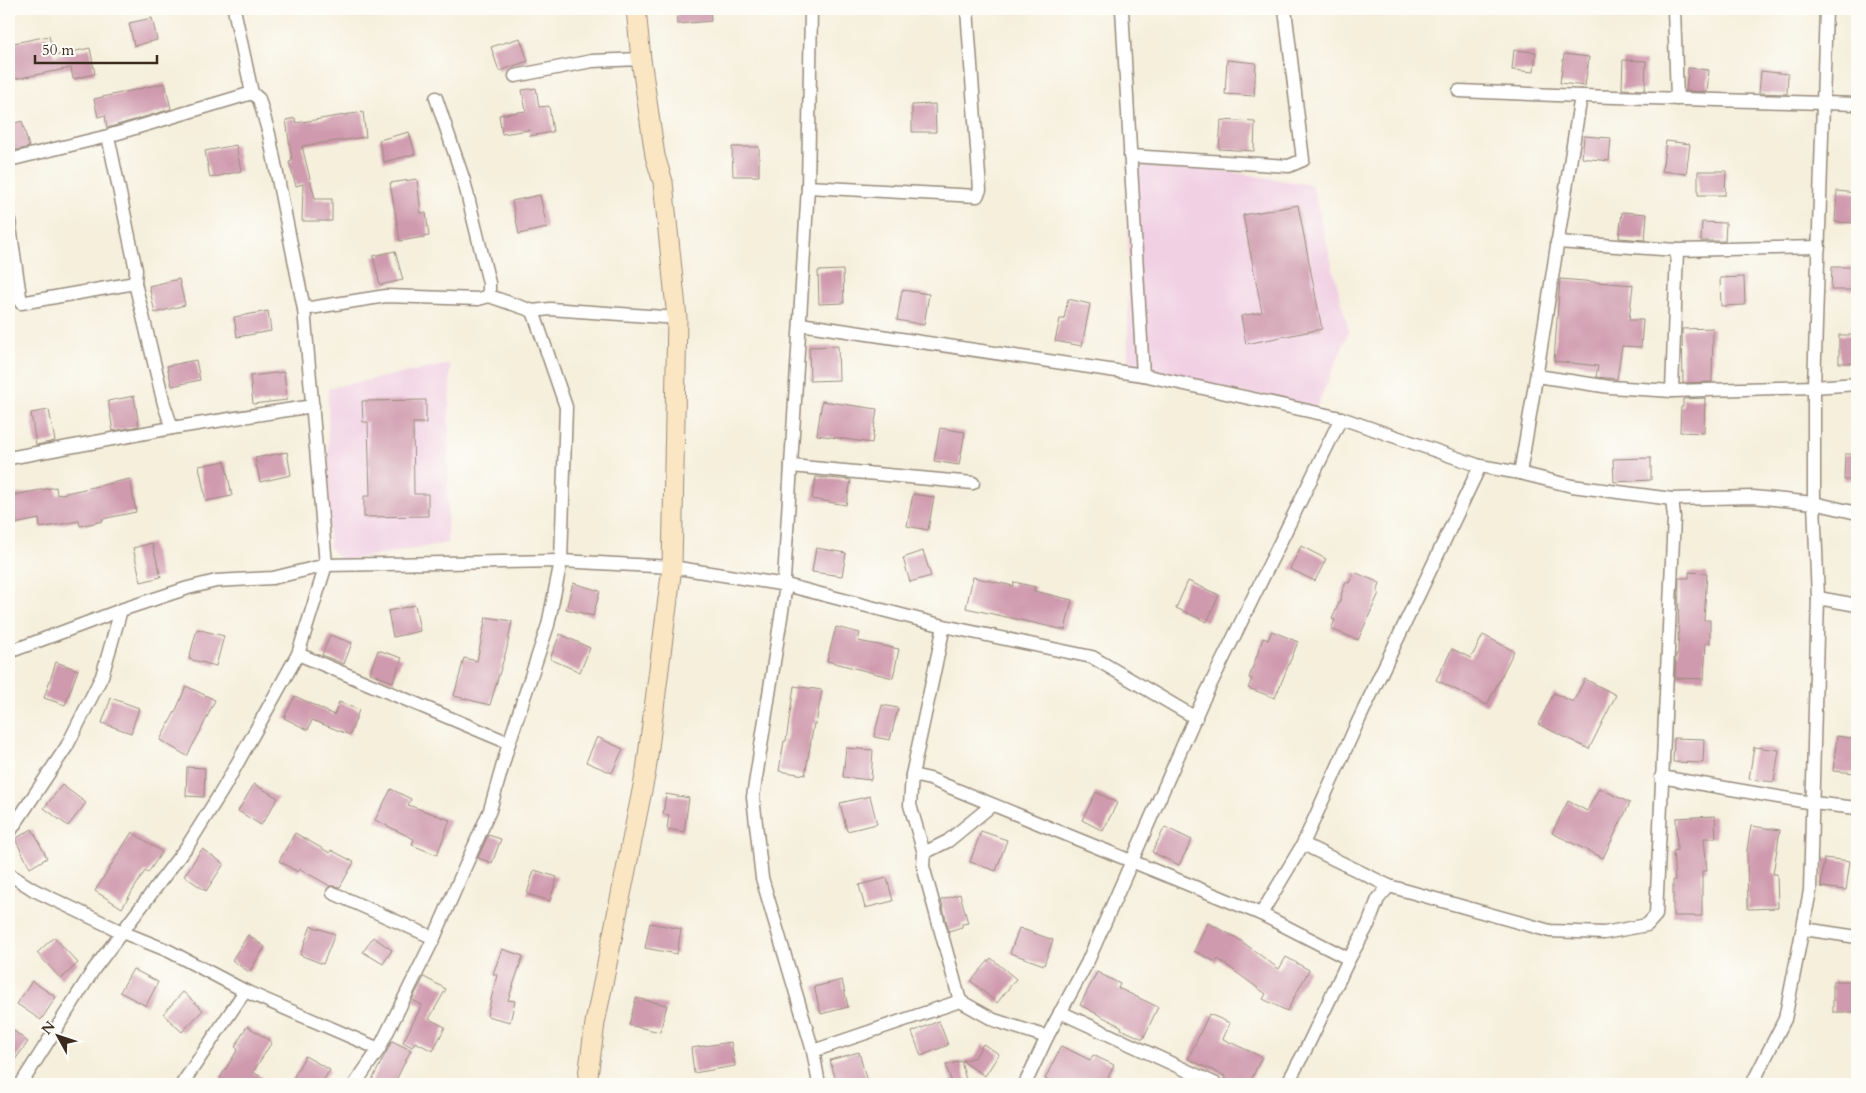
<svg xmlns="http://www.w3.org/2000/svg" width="1866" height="1093" font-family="Cardo,serif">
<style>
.built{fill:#f1d0e3}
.building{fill:#cf9aad}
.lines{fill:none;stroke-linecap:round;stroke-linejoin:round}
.street-casing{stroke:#988c7d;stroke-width:15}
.secondary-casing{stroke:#988c7d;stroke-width:21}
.street{stroke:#fff;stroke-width:12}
.secondary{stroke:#fbe6c4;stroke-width:19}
</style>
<rect width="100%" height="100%" fill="#fdfcf7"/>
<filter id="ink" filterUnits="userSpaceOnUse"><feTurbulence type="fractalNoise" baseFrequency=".02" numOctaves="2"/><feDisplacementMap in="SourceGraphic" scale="10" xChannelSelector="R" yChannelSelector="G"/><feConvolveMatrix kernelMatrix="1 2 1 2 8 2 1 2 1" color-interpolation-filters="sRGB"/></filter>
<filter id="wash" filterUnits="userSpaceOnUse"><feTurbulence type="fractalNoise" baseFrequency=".0096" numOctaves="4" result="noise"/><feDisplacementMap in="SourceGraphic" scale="20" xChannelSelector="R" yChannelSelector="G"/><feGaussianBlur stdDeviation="1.12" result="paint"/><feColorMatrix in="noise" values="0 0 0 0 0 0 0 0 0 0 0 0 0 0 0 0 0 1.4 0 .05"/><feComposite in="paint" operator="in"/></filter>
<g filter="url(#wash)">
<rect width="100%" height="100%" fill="#f5efdc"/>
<g class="built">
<path d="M1161 161 1312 185 1349 332 1317 406 1128 372V164Z"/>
<path d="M450 364 447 543 342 561 329 547 328 388Z"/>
</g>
<g id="blocks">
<g class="building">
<path d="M676 9H710L711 21 677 24Z"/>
<path d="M152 18 157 40 134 46 129 23Z"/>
<path d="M49 36 54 56 90 48 95 74 73 79 71 68 9 80V44Z"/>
<path d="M520 38 528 61 499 71 491 47Z"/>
<path d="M1514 50 1536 52 1534 72 1512 70Z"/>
<path d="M1564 54 1589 57 1585 86 1560 83Z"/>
<path d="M1227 60 1256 63 1254 96 1225 94Z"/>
<path d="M1623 60 1646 61 1645 90 1622 89Z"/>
<path d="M1688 68 1709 70 1707 92 1686 91Z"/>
<path d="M1761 71 1788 74 1787 94 1759 93Z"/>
<path d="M165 83 171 109 107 128 105 115 98 117 94 99Z"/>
<path d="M536 88 539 107 549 106 553 132 530 136 529 130 502 134 499 115 526 111 522 90Z"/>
<path d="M935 104 936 132H912V105Z"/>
<path d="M363 112 366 137 302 146 315 199H332V221H302L303 184 296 186 289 162 292 161 286 120 295 118 296 123Z"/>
<path d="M1221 120 1255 122 1254 151 1219 149Z"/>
<path d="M22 121 29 147 9 152V125Z"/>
<path d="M409 132 415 154 384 162 379 140Z"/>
<path d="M1584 136 1611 138 1609 161 1582 158Z"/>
<path d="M1666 141 1690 144 1686 174 1662 171Z"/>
<path d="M236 145 241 171 210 178 205 151Z"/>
<path d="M732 147H759V176H733Z"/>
<path d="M1698 171H1726L1725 195H1698Z"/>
<path d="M417 179 421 213H426L429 236 400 241 390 183Z"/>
<path d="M1837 191 1857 193V223L1835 222Z"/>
<path d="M540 195 547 228 519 234 512 201Z"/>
<path d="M1298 205 1322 329 1246 344 1241 316 1262 312 1243 215Z"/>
<path d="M1622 212 1647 214 1645 240 1619 238Z"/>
<path d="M1702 222 1726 223 1725 241H1701Z"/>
<path d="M395 251 403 280 380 285 373 256Z"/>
<path d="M1832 267H1857V290H1831Z"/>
<path d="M843 270 844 303 819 304 818 271Z"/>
<path d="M1744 277 1745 305 1721 306 1720 278Z"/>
<path d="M179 279 185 305 155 313 149 286Z"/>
<path d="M1560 279 1633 285 1629 320H1643L1641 347 1622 346 1617 379 1596 377 1598 366 1554 361Z"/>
<path d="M902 290 929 294 924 325 897 320Z"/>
<path d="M1068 299 1090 304 1082 346 1055 341 1060 319H1064Z"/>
<path d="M268 311 271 331 237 337 234 317Z"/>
<path d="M1713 328 1712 382 1683 383 1682 329Z"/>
<rect x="1839" y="335" width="18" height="28"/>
<path d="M838 346 839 380 810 381 809 347Z"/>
<path d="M196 360 200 380 172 386 167 366Z"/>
<path d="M284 372 287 400 253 404 250 376Z"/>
<path d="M134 396 139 426 113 431 108 401Z"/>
<path d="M1705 398 1704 433 1680 432 1681 407H1683V399Z"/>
<path d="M426 400V423H413L414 494H428V516L364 517V496H370L368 422H363L362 401Z"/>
<path d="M822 401 877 409 872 443 817 435Z"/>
<path d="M49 410 55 441 36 445 31 413Z"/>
<path d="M940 428 965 432 959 465 934 461Z"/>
<path d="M287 452 291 475 260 482 255 458Z"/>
<path d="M1845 454H1857V480H1844Z"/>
<path d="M1651 458V480L1614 482 1613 459Z"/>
<path d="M225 461 232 496 206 501 199 466Z"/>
<path d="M816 477 851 480 846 505 812 499Z"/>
<path d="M130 479 136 512 102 519 103 521 80 526 79 521 40 528 39 519 9 525V496L56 487 57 495Z"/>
<path d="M913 494 934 497 928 530 907 526Z"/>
<path d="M152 543 161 577 141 582 133 548Z"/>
<path d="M1301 546 1326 559 1315 581 1290 569Z"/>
<path d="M816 548 846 553 842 576 812 572Z"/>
<path d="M923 551 931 576 910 582 903 558Z"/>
<path d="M1354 572 1380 583 1377 592 1379 593 1358 640 1331 629 1335 620 1332 619 1342 596 1341 595 1346 582 1349 583Z"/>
<path d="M1689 572 1707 573 1704 620H1710V643H1706L1704 679 1675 678 1676 654H1678L1679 578H1689Z"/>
<path d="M973 577 1013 586 1014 582 1035 587 1034 591 1072 600 1065 630 966 608Z"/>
<path d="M1188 581 1219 595 1207 622 1176 608Z"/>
<path d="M573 583 600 591 593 616 566 609Z"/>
<path d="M415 605 420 631 393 637 388 611Z"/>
<path d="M486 617 512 621 507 648 490 705 454 696 464 658 477 661Z"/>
<path d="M836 627 860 633 858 641 899 649 893 678 827 661Z"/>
<path d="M197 629 224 636 216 666 189 659Z"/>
<path d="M1272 631 1298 642 1275 698 1248 688 1252 679 1249 678 1263 638 1268 640Z"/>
<path d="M560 634 590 648 580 672 550 659Z"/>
<path d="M330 635 352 643 344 664 322 655Z"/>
<path d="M1483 635 1514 651 1487 705 1436 680 1452 649 1471 658Z"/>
<path d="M378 650 402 658 393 682 370 673Z"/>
<path d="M56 662 78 670 65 705 44 698Z"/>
<path d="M1585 679 1616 695 1589 749 1538 724 1554 693 1573 702Z"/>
<path d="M186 686 215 700 200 732 187 756 160 740 177 708Z"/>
<path d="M794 686 822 690 816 724 814 723 805 775 779 771 784 741H786Z"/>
<path d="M295 696 334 715 339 702 359 710 350 735 312 720 308 730 284 718Z"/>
<path d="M111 698 139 708 131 733 102 723Z"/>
<path d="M882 705 898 708 890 740 874 737Z"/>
<path d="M1837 736 1857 739 1856 773 1833 771Z"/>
<path d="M597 737 623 749 612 773 586 762Z"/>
<path d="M1674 738 1704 739 1703 763 1673 762Z"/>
<path d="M1754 747 1779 750 1774 782 1749 779Z"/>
<path d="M846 748 873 750 871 780 843 777Z"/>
<path d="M187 767 205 768 204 797 186 796Z"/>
<path d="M254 784 278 798 261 825 238 811Z"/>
<path d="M62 785 86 803 68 826 44 808Z"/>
<path d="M1599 788 1630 803 1603 858 1552 833 1568 801 1587 811Z"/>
<path d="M391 789 411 799 408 805 450 820 437 855 412 845 414 839 375 820Z"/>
<path d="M1096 792 1117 803 1103 831 1082 820Z"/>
<path d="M666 794 689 798 684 832 667 829 669 815 663 814Z"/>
<path d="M870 796 877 824 847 831 840 803Z"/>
<path d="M1715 816 1716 838H1704L1707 871H1702V916H1673V880H1675L1673 851 1677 850 1676 818Z"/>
<path d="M1751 826 1780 830 1773 874H1777L1778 908 1748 909 1747 850Z"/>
<path d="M1165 827 1192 840 1179 865 1152 852Z"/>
<path d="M32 829 47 858 30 868 15 839Z"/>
<path d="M981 831 1007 840 996 871 970 862Z"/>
<path d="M132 832 162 852 148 873 145 871 122 908 95 891Z"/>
<path d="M295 833 330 853 331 850 354 862 340 887 330 886 300 869 298 872 279 861Z"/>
<path d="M488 835 501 839 492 863 478 858Z"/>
<path d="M202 849 224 864 206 891 184 876Z"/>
<path d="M1824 858 1850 861 1846 890 1821 887Z"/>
<path d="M534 870 557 877 550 901 527 894Z"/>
<path d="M887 878 893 901 865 908 859 885Z"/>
<path d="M960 894 968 923 962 924V927L949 931 941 900Z"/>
<path d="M650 923 681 929 677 954 645 948Z"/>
<path d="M1208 923 1237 938 1279 969 1286 957 1309 970 1287 1011 1263 999 1266 994 1218 959 1216 962 1194 951Z"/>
<path d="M311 926 335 934 323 964 300 955Z"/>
<path d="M1019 928 1053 940 1044 965 1010 953Z"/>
<path d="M248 935 265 947 249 972 232 960Z"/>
<path d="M54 937 78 963 61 979 37 953Z"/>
<path d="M373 937 392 950 383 964 363 952Z"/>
<path d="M502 949 523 956 508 1000 515 1001 510 1022 487 1016 497 975 493 974Z"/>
<path d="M991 958 1016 979 997 1003 971 981Z"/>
<path d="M133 969 158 982 146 1006 120 992Z"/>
<path d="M1097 972 1120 984 1118 988 1158 1007 1143 1039 1121 1029 1122 1027 1080 1005Z"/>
<path d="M424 977 446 989 429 1019 445 1027 433 1051 415 1042 412 1047 403 1042 422 1005 412 1000Z"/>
<path d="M842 980 848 1007 821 1014 814 987Z"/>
<path d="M32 981 56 997 41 1020 17 1004Z"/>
<rect x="1833" y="981" width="24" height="31"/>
<path d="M183 992 203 1010 182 1032 163 1014Z"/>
<path d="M636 998 667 1005 660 1032 629 1025Z"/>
<path d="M1209 1014 1230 1023 1223 1039 1262 1057 1249 1084H1238L1224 1078 1225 1076 1188 1059Z"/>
<path d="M939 1021 948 1045 921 1056 912 1032Z"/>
<path d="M247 1026 272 1042 253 1072 273 1084H230L220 1078 238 1049 235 1047Z"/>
<path d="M9 1027 28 1042 9 1068Z"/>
<path d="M392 1041 411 1050 394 1084H370Z"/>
<path d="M731 1042 735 1066 694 1073 691 1048Z"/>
<path d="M983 1044 999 1054 985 1076 962 1061 975 1057Z"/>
<path d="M1061 1046 1090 1060 1093 1055 1114 1065 1105 1084H1056L1045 1079Z"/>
<path d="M859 1052 867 1082 861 1084H837L830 1060Z"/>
<path d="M305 1056 330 1070 321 1084H290Z"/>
<path d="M961 1061 967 1084H952L946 1065Z"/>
</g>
</g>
</g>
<g filter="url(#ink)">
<use href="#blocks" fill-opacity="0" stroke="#988c7d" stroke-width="1"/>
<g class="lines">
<defs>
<g id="street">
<path d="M234 9 252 93 259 99 269 134 304 309 326 565 561 561 672 567 786 585 944 626 1092 657 1196 718"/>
<path d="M811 9 808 187 977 196 980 190 967 9"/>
<path d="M1122 9 1143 375"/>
<path d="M1674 9 1677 99"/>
<path d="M515 76 592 61 641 59"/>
<path d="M1459 91 1581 96 1857 104"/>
<path d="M436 98 464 181 489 283V296"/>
<path d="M108 136 136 270 135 283 164 404 172 428 313 406"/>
<path d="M1130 156 1289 166 1303 160 1285 9"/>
<path d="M9 160 108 136 252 93"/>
<path d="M808 187 784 580 786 585 753 797 762 878 813 1051 819 1084"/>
<path d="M9 220 21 303 135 283"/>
<path d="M1557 242 1677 250 1819 247"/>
<path d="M304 309 386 296 478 299 489 296 533 311 550 309 677 318"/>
<path d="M800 324 1143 375 1341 418 1480 466 1520 473 1572 486 1672 499 1753 497 1814 503 1857 513"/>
<path d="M1537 376 1610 387 1672 391 1814 387 1857 384"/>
<path d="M1672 391 1677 250"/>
<path d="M9 458 172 428"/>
<path d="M791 466 973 483"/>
<path d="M1520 473C1542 348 1560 222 1581 96"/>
<path d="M1818 598 1857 605"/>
<path d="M944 626 912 775 910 805 924 853 923 866 960 1001"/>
<path d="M9 652 121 610 188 588 216 581 273 578 326 565 298 654 223 789 188 845 94 969 21 1084"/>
<path d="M298 654 509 743"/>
<path d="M912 775 930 779 1261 914 1349 959"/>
<path d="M1661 777 1813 803 1857 808"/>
<path d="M9 833 67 746 102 676 121 610"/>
<path d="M1303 844 1389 886 1550 931 1604 933 1647 925 1656 915 1674 517 1672 499"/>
<path d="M924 853 948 841 992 805"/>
<path d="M9 874 34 890 122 932 169 951 245 991 379 1049"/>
<path d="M333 893 434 938"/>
<path d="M1261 914 1303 844 1356 726 1480 466"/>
<path d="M1804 929 1857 937"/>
<path d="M1060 1012 1216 1084"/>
<path d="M813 1051 960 1001 994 1020 1047 1037"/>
<path d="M182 1084 245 991"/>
<path d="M355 1084 379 1049 434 938 490 810 509 743 548 625 561 561 566 407 533 311"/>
<path d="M1025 1084 1047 1037 1087 963 1201 704 1341 418"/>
<path d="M1287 1084 1306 1049 1349 959 1368 925 1378 899 1389 886"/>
<path d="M1752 1084 1785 1019 1810 891 1818 598 1814 503V387L1826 9"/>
</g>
<path id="secondary" d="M587 1084 595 1023 646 771 672 567 677 318 663 182 655 156 641 59 636 9"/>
</defs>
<use href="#street" class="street-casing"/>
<use href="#secondary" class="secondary-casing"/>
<use href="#street" class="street"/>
<use href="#secondary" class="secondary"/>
</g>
</g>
<rect width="1866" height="1093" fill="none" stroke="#fdfcf7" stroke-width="30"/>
<g transform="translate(58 1036) rotate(310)" stroke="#fdfcf7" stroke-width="4" paint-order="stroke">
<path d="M0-4L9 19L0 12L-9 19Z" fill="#3b2a1e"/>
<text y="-8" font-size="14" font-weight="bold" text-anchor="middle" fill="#3b2a1e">N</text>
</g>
<path d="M35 55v8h122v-8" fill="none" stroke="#3b2a1e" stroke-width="2.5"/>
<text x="42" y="55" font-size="15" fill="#3b2a1e" stroke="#fdfcf7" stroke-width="4" paint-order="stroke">50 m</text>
</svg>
